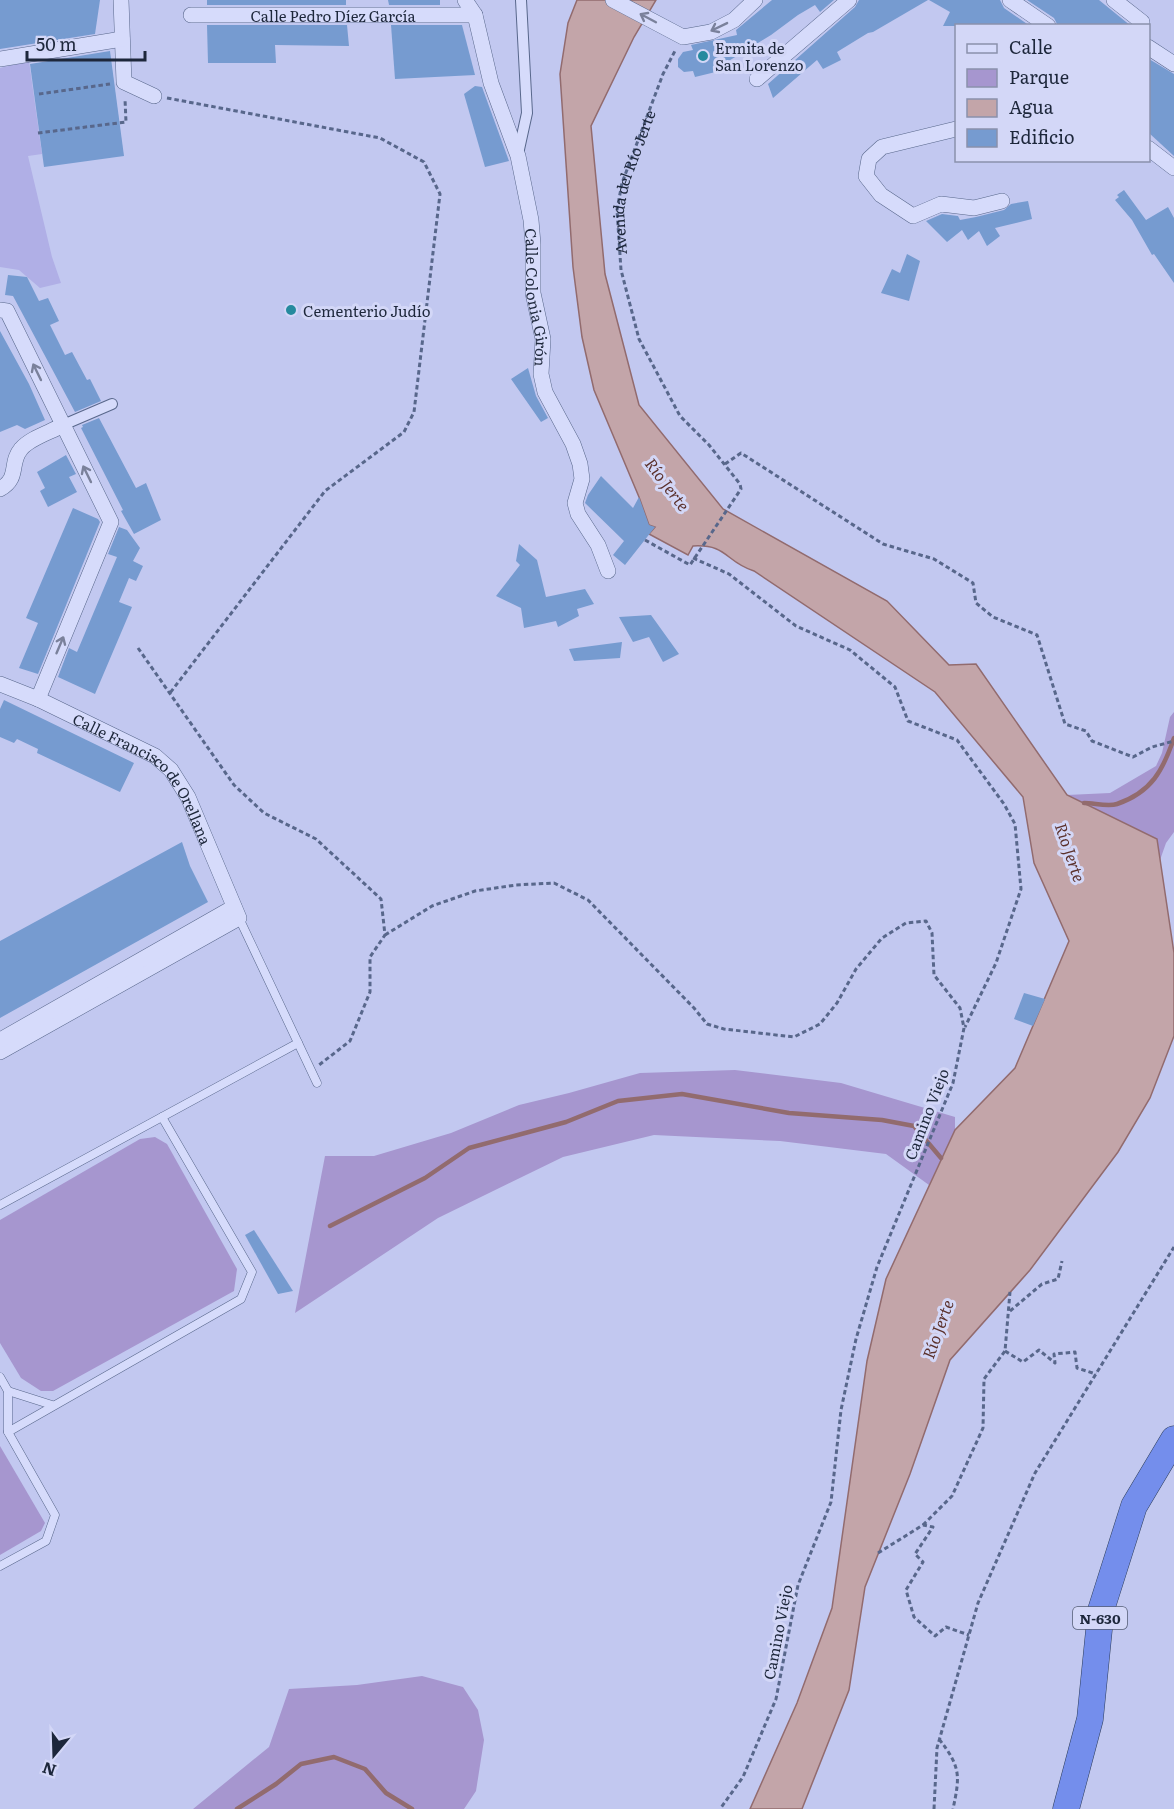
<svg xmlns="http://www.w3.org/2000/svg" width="1174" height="1809" font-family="Literata,serif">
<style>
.farmland{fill:#b0afe6}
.green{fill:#a696cf}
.water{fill:#c3a5a9;stroke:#926b6e;stroke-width:1.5}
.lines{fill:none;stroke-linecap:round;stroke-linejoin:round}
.stream{stroke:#926b6e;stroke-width:4.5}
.building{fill:#769bd0}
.service-casing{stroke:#58678b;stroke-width:9}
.pedestrian-casing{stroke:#58678b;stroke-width:12}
.minor-casing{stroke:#58678b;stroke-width:16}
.trunk-casing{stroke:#2d3d59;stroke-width:27}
.path{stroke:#58678b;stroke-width:3;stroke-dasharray:4.5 3;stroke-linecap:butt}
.service{stroke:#d6dbfb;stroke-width:8}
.pedestrian{stroke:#d6dbfb;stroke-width:10}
.minor{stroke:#d6dbfb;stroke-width:15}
.trunk{stroke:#748eec;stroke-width:26}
.oneway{stroke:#7a819b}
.poi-dot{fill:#258a9e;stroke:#d3d7f7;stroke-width:2}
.labels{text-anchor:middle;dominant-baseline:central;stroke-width:6;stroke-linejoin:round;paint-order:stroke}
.shield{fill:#d3d7f7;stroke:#545c73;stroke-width:1.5}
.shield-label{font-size:14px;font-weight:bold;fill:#1d273b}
.street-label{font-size:15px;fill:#1d273b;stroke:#d3d7f7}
.poi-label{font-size:15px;fill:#1d273b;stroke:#d3d7f7;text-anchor:start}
.water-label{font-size:16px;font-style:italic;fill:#5b312c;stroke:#d3d7f7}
</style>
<rect width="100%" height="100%" fill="#c2c8f0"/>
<path class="farmland" d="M29 61 42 154 28 156 52 257 61 283 40 288 19 270 0 267V68Z"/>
<g class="green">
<path d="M1174 712V832L1166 843 1160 860 1157 839 1067 795 1110 793 1156 766 1162 753 1170 717Z"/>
<path d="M735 1070 841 1083 955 1117V1130L929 1185 886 1154 780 1141 654 1135 563 1157 438 1218 295 1313 325 1156H374L451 1133 519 1105 569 1093 640 1073Z"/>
<path d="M155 1137 167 1144 237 1269 234 1291 53 1391H41L21 1378 0 1343V1220L140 1139Z"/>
<path d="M0 1446 45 1523 41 1531 0 1555Z"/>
<path d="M422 1676 463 1687 478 1710 484 1740 476 1791 464 1809H193L269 1747 289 1689 357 1685Z"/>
</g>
<path class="water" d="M577 0H656L634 37 591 126 605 274 639 405 723 509 887 601 949 665 976 664 1067 795 1157 839 1174 953V1036L1150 1098 1118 1152 1030 1270 950 1360 910 1474 865 1587 849 1690 802 1809H750L797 1703 832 1608 867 1361 886 1279 955 1130 1015 1068 1069 941 1034 863 1023 797 935 692 754 571C725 562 728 544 693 546L688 555 649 534 655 527 649 525 639 497 594 390 582 337 573 267 560 74 568 23Z"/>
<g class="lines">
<g class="stream">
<path d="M1084 803C1094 803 1108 807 1117 804 1152 792 1163 770 1174 738"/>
<path d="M330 1226 425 1178 469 1148 566 1122 618 1101 682 1094 789 1113 882 1120 914 1126 941 1158"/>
<path d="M237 1809 276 1784 301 1764 334 1757 365 1769 386 1793 412 1809"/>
</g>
</g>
<g class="building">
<path d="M0 0H100L95 34 0 49Z"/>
<rect x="207" y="0" width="139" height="5"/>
<path d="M388 0H440V5H389Z"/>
<path d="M772 0H834L820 12 815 5 798 15 771 35 727 62 728 69 695 77 693 71 684 72 678 67V59L683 52 693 50 691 45 737 35 736 30Z"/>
<path d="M859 0H928L873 32 868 33 837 52 841 60 823 69 817 60 773 98 768 84 855 7Z"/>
<path d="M929 0H1000L1004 8 1030 26H943L950 12Z"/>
<path d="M1027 0H1099L1131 26H1058L1054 18Z"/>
<path d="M207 25H347L349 46 275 45 276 63H208Z"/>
<path d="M391 25H462L475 75 395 79Z"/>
<path d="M110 51 124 156 44 167 30 64Z"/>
<path d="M1149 59 1174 74V156L1149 133Z"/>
<path d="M475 86 482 87 509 161 485 167 464 94Z"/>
<path d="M1124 190 1146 220 1168 207 1174 218V283L1154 254 1152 255 1132 220 1115 200 1119 197 1117 195Z"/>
<path d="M1028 201 1032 219 995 228 1000 236 987 246 979 231 968 240 962 230 947 242 926 221 942 214 958 216 960 220 976 217 1004 210 1011 204Z"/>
<path d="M907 254 920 261 909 301 881 293 892 269 900 273Z"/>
<path d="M8 275 27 277 39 301 48 298 59 321 50 325 65 355 72 352 87 380 90 379 101 401 75 412 13 296 5 295Z"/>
<path d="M0 331 29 384 45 420 25 429 17 425 0 432Z"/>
<path d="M528 368 536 396 548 418 541 422 511 379Z"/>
<path d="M99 418 136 488 146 483 161 520 134 534 121 511 123 510 81 428 83 427 82 425Z"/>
<path d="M66 455 76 474 69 477 77 492 48 507 40 491 45 488 37 472Z"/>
<path d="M601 476 633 508 639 497 649 525 655 527 625 565 613 555 624 541 585 503 588 495Z"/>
<path d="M73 508 98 519 100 522 38 674 19 668 38 623 26 618Z"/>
<path d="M119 527 127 530 140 548 133 561 143 566 136 581 129 578 119 602 132 607 95 694 58 677 69 648 77 652 117 557 108 554Z"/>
<path d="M519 544 537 560 546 597 585 589 594 604 577 609 579 616 558 627 556 621 524 628 521 608 496 596 520 565 516 561Z"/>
<path d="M651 615 679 654 663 662 649 637 633 642 619 617Z"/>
<path d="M622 642 620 658 574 661 569 649Z"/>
<path d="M4 700 134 763 120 792 37 753 38 749 17 739 14 743 0 737V709Z"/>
<path d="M182 842 190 866 208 902 0 1018V941Z"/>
<path d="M1024 993 1045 999 1033 1026 1014 1019Z"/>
<path d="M254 1230 293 1291 278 1294 245 1235Z"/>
</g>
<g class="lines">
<defs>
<g id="service">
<path d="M239 918 317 1083"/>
<path d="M0 1205 298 1043"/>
<path d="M0 1377 8 1391V1432L55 1515 46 1541 0 1566"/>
<path d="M8 1391 52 1405"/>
<path d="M8 1432 241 1299 252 1272 162 1117"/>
</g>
<g id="pedestrian">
<path d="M518 154 527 113 521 0"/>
<path d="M63 425 112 404"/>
</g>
<g id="minor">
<path d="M121 0 124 82 154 96"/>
<path id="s2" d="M465 0 475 15 491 83 518 156 531 220 533 244V293L543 339 541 374 545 392 573 444 580 464 582 479 575 503 578 514 598 545 608 571"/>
<path d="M613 0 683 37 711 32 734 20 755 0"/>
<path d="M1010 0 1048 26"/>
<path d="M1114 0 1142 22V26"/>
<path id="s3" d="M191 15H475"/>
<path d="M1148 47 1174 64"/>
<path d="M0 59 122 39"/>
<path d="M757 79 849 0"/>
<path d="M956 129 882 147 869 159 866 176 881 195 913 216 941 204 974 208 1002 201"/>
<path d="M1148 148 1174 168"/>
<path d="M0 310 7 311 111 522 38 699"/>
<path d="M0 489C20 478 9 463 21 449 30 438 51 432 63 425"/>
<path id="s4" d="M0 684 38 699 155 756 171 770 188 797 239 918 0 1052"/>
<path d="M2 1039 234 907"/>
</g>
<path id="trunk" d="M1066 1809 1090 1719 1101 1610 1134 1506 1174 1439"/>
</defs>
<use href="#service" class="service-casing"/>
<use href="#pedestrian" class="pedestrian-casing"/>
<use href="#minor" class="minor-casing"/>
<use href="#trunk" class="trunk-casing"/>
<g class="path">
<path d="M39 94 110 84"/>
<path d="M167 98 380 138 424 162 440 194 414 412 404 432 325 491 170 693"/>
<path d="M38 133 126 122 125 99"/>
<path d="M725 464 741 453 883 544 934 559 973 583 976 603 993 617 1037 635 1065 724 1086 731 1092 741 1133 757 1152 747 1174 741"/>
<path id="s1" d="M645 540 690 565 741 489 740 484 709 445 680 416 639 339 621 270 617 210 622 183 663 74 676 49"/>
<path d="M693 558 729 574 796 626 850 650 895 687 908 721 957 740 1004 804 1015 824 1021 889 996 963 965 1027"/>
<path d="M138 648 234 785 264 813 316 839 381 899 385 935 370 957V992L350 1041 319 1065"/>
<path d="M385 935 432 906 475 891 516 885 554 883 588 900 694 1008 707 1024 724 1029 794 1037 820 1024 837 1003 856 969 882 938 906 923 926 921 932 933 934 975 960 1008 964 1028 953 1083 877 1267 856 1339 841 1410 831 1502 798 1585 776 1699 743 1777 720 1809"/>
<path d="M1010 1311 1042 1284 1058 1279 1062 1261"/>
<path d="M1005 1351 1023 1362 1039 1350 1055 1363 1054 1354 1075 1352 1077 1368 1096 1374"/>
<path d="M923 1525 952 1496 983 1428 984 1379 1005 1351 1010 1292"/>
<path d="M878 1553 923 1525 933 1527 915 1554 923 1562 906 1590 914 1617 935 1636 946 1627 969 1635"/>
<path d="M939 1739C961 1767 960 1776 953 1809"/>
<path d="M934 1809 937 1748 978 1603 1035 1473 1174 1247"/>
</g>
<use href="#service" class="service"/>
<use href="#pedestrian" class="pedestrian"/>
<use href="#minor" class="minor"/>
<use href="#trunk" class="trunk"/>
</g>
<defs><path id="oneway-shaft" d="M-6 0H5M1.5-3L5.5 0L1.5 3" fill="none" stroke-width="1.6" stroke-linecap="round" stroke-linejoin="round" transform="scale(1.5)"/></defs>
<g class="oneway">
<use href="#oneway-shaft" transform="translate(648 18) rotate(-152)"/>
<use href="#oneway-shaft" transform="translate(719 27) rotate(154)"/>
<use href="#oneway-shaft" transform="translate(37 372) rotate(-116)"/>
<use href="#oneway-shaft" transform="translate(87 474) rotate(-116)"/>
<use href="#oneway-shaft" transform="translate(60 645) rotate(-67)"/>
</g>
<g class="poi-dot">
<circle cx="703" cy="56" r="6"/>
<circle cx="291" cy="310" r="6"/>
</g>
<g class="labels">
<rect class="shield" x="1073" y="1607" width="54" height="22" rx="4.5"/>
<g class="shield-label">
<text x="1100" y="1618">N-630</text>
</g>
<g class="street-label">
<text stroke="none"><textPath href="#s3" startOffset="142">Calle Pedro Díez García</textPath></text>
<text stroke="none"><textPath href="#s1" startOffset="488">Avenida del Río Jerte</textPath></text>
<text stroke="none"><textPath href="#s2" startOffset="309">Calle Colonia Girón</textPath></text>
<text stroke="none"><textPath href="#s4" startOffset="178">Calle Francisco de Orellana</textPath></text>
<text transform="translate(926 1114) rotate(-69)">Camino Viejo</text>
<text transform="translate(777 1632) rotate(-79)">Camino Viejo</text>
</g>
<g class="poi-label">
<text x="715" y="47">Ermita de<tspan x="715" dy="17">San Lorenzo</tspan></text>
<text x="303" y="310">Cementerio Judío</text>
</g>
<g class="water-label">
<text transform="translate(668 484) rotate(53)">Río Jerte</text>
<text transform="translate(1071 852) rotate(71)">Río Jerte</text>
<text transform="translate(937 1329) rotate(-70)">Río Jerte</text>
</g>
</g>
<rect x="955" y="24" width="195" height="138" fill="#d3d7f7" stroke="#8a91ac" stroke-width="1.5"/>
<rect x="967" y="44" width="30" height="9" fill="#d6dbfb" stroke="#8a91ac" stroke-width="1.5"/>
<text x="1009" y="54" font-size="18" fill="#1d273b">Calle</text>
<rect x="967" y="69" width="30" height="18" fill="#a696cf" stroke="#8a91ac" stroke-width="1.5"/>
<text x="1009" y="84" font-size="18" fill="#1d273b">Parque</text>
<rect x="967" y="99" width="30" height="18" fill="#c3a5a9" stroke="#8a91ac" stroke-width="1.5"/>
<text x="1009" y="114" font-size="18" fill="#1d273b">Agua</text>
<rect x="967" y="129" width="30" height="18" fill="#769bd0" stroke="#8a91ac" stroke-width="1.5"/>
<text x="1009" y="144" font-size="18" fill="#1d273b">Edificio</text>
<g transform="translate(54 1755) rotate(199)" stroke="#d3d7f7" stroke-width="4.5" paint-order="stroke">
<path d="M0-4.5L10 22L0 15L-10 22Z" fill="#1d273b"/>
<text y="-9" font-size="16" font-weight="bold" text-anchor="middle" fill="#1d273b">N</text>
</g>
<path d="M27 51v9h118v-9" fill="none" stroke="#1d273b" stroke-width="3"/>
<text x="36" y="51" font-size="18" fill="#1d273b" stroke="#d3d7f7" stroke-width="4.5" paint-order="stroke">50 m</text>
</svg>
